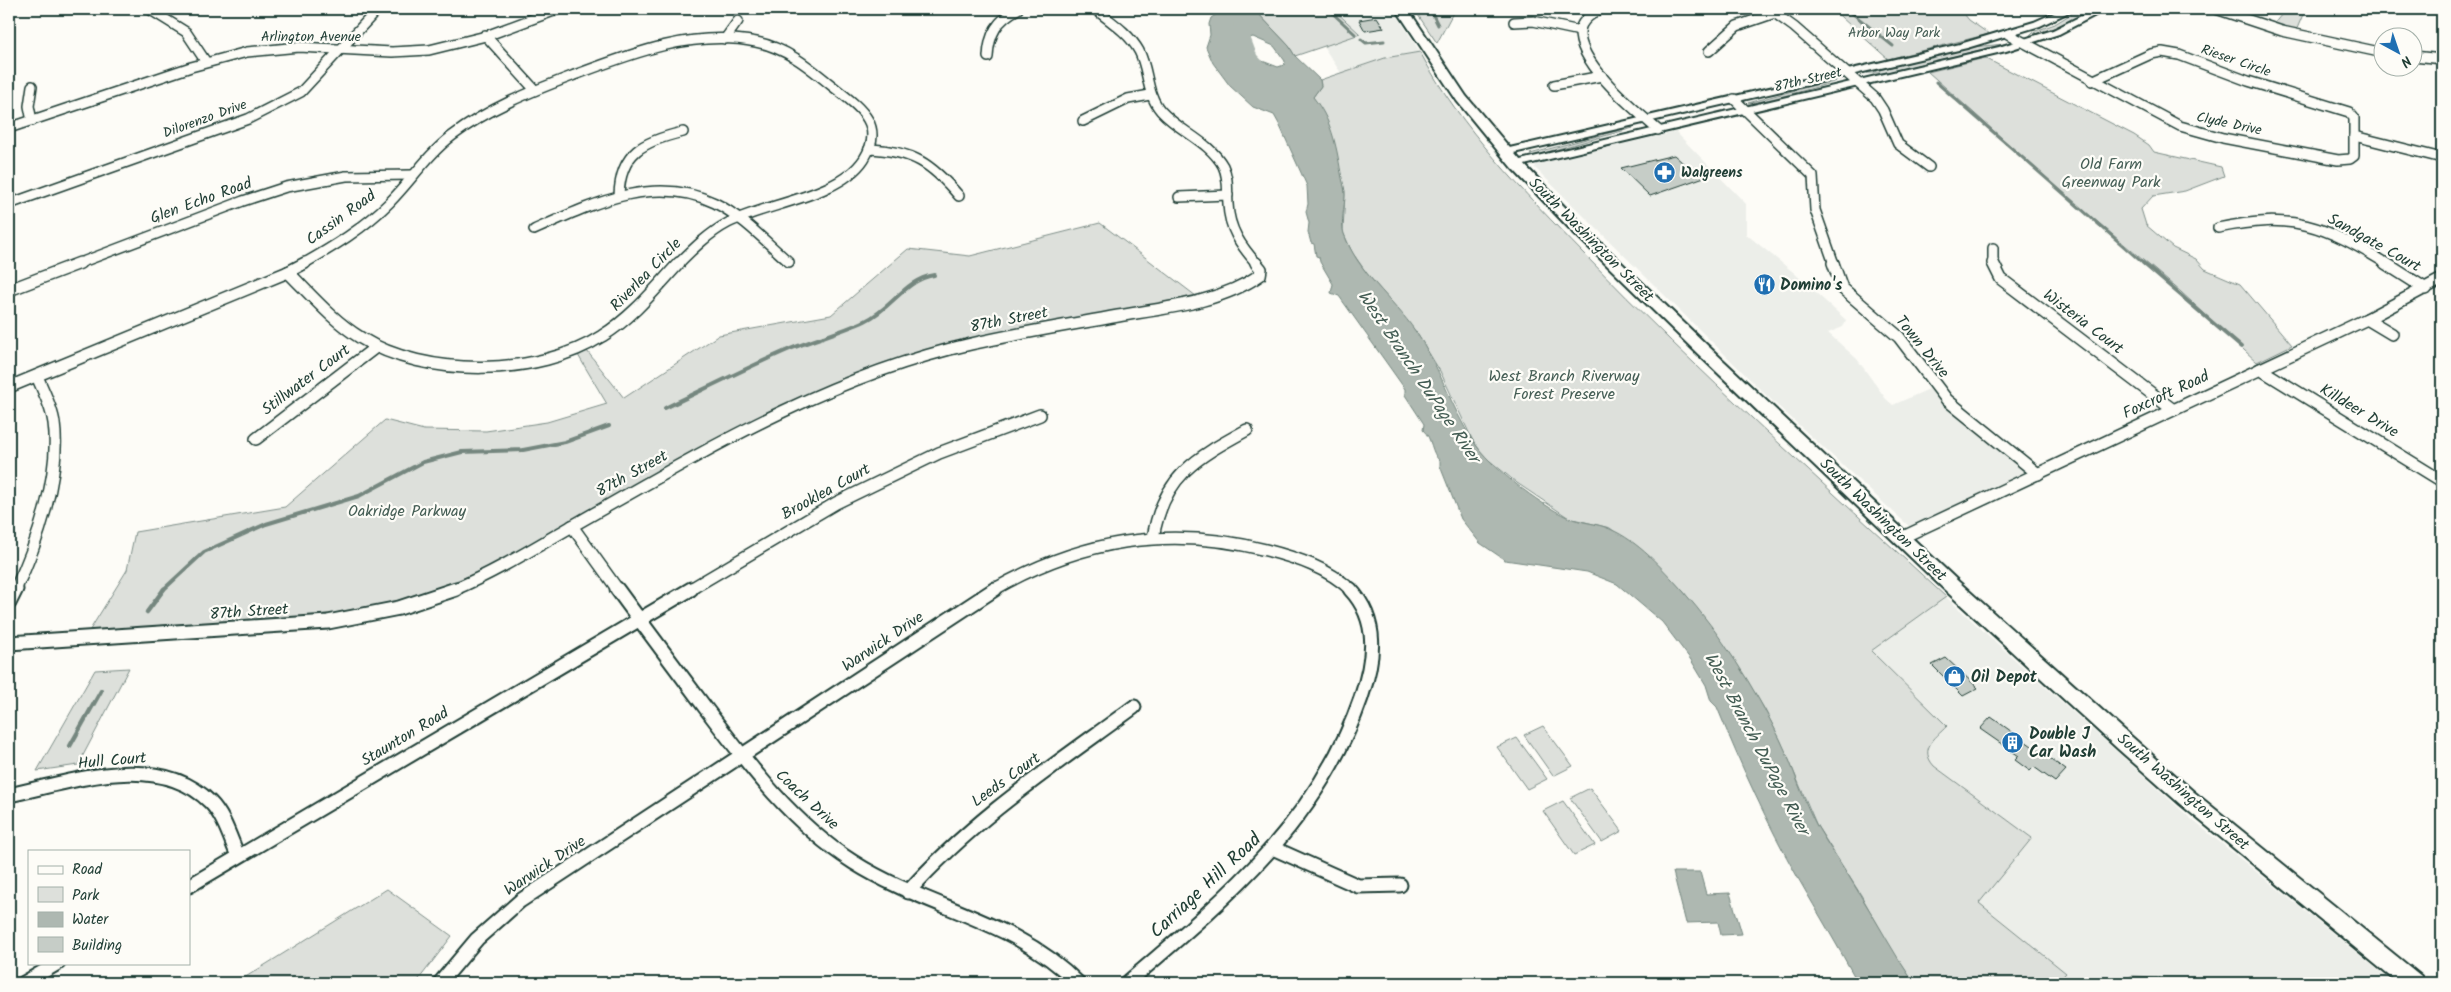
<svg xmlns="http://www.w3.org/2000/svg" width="2451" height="992" font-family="Kalam,sans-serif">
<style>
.built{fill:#eceee9}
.green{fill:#dde0db;stroke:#7e8e88}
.water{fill:#aeb8b1;stroke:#75877f;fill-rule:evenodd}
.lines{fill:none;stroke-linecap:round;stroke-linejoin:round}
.stream-far2{stroke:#75877f;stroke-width:3}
.stream-far1{stroke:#75877f;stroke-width:4}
.stream{stroke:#75877f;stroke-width:4.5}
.river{fill:#aeb8b1;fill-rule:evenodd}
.building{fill:#c6cdc7;stroke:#1f3d34}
.minor-far2-casing{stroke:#1f3d34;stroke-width:12}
.minor-far1-casing{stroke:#1f3d34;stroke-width:14}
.minor-casing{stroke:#1f3d34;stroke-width:17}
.tertiary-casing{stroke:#1f3d34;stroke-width:4}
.secondary-casing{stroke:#1f3d34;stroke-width:4}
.minor-far2{stroke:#fdfcf7;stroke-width:9}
.minor-far1{stroke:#fdfcf7;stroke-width:11}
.minor{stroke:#fdfcf7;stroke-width:13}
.tertiary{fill:#fdfcf7;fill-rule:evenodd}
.secondary{fill:#fdfcf7;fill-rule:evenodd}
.labels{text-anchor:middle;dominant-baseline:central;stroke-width:4.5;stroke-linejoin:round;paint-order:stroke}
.far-park-label{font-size:14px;fill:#455e55;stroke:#fdfcf7}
.far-street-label{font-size:14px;fill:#1f3d34;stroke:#fdfcf7}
.far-poi-label{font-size:14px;font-weight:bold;fill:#1f3d34;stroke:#fdfcf7;text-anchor:start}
.park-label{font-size:16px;fill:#455e55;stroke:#fdfcf7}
.street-label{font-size:16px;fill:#1f3d34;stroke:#fdfcf7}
.poi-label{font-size:16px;font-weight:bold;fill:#1f3d34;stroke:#fdfcf7;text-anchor:start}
.water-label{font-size:18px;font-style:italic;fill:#435c53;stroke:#fdfcf7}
.near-street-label{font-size:19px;fill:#1f3d34;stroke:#fdfcf7}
</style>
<rect width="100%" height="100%" fill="#fdfcf7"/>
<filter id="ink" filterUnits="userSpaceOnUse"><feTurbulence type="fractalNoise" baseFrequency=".02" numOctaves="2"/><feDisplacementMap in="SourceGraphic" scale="10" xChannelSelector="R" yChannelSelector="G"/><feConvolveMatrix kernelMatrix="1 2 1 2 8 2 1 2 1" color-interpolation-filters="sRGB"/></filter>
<g filter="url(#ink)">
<g class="built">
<path d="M1333 9H1393L1420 52 1385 58 1341 73 1323 46 1360 34Z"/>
<path d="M1676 132 1746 204V234L1793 272 1846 320 1843 327 1828 333 1857 359 1886 399 1893 405 1929 389 2028 475 1912 529 1767 396 1535 168 1536 164 1540 163Z"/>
<path d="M1946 597 2190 818 2394 983H2057L2065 972 1978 903 2032 838 1934 766 1928 760 1926 753 1928 746 1946 726 1871 651Z"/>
</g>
<g class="green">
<path d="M1254 9H1333L1360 34 1295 56 1289 46Z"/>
<path d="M1414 9H1455L1437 43Z"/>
<path d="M1832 9H1960L1969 20 1989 34 1888 59Z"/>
<path d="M2079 9H2093L2059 26 2029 36 2033 32 2055 24Z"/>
<path d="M2286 9H2309L2304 12 2296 31 2273 25Z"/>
<path d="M2005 44 1884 73H1867L1972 47Z"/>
<path d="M1420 52C1461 129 1523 191 1583 253 1699 373 1824 484 1946 597L1871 651 1947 726C1934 739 1919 749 1934 766L2032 838 1979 903 2066 973 2057 983H1914L1892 951 1861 895 1817 826 1781 742 1765 710 1738 666 1683 591 1655 563 1610 528 1569 518 1517 483 1484 456 1472 439 1440 371 1416 332 1368 275 1352 252 1343 232 1345 191 1321 111 1313 97 1321 86 1320 80 1385 58Z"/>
<path d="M1985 58 2134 135 2149 145 2154 152 2221 167 2224 176 2185 191 2153 196 2141 209 2146 225 2173 248 2196 259 2205 269 2240 284 2292 345 2257 362 2181 292 2069 198 1928 72Z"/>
<path d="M1833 80 1836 81C1826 85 1753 105 1748 103Z"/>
<path d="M1631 127 1633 128 1533 156 1530 154Z"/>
<path d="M1100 223 1196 296 943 346 875 367 835 382 770 412 481 571 407 600 332 616 88 633 127 570 135 532 285 507 385 420 424 430 486 431 547 422 607 404 578 355 587 351 624 398 719 335 831 315 908 249 970 256Z"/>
<path d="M129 668 78 765 37 771 95 670Z"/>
<path d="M1543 726 1573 766 1553 776 1524 735Z"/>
<path d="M1517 738 1547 779 1527 789 1497 747Z"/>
<path d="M1590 788 1622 831 1602 842 1570 798Z"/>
<path d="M1563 801 1595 845 1574 855 1543 811Z"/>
<path d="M387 889 452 936 416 983H236Z"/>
</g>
<g class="water">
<path d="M1224 9H1254L1289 46 1295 56 1320 80 1321 86 1313 97C1331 119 1336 144 1341 173 1342 180 1345 187 1345 195 1345 207 1340 222 1344 234 1358 273 1393 298 1416 332 1440 366 1450 406 1473 441 1490 467 1539 504 1567 517 1581 523 1597 523 1610 529 1638 541 1662 568 1682 590 1721 634 1754 687 1780 739 1794 768 1802 799 1817 826 1830 849 1846 870 1859 893 1878 923 1894 954 1914 983H1858C1839 948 1818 913 1798 878 1767 823 1741 766 1717 707L1711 701 1706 685 1691 660 1662 622 1617 584 1587 572 1505 560 1480 543 1461 519 1440 466V461C1430 452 1433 439 1423 430L1424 424 1405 395V389L1339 296 1331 293 1333 284 1320 262 1319 257 1316 256 1314 244 1311 243 1308 232 1309 223 1306 212 1308 204 1307 186 1279 124 1274 115 1253 107 1230 86 1213 63 1206 47 1210 35 1209 24 1211 18ZM1253 37 1274 46 1285 61 1284 65 1278 67 1249 56 1242 44 1245 39Z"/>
<path d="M1673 872H1700L1706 894 1730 893 1742 934 1721 935 1718 922 1686 923Z"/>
<path d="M2131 976 2158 977 2163 983H2122Z"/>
</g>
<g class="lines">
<g class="stream-far2">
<path d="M1328 9 1355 34"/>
<path d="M1435 9 1432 13 1438 25"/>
<path d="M1847 9 1893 46"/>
<path d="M1361 39 1366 43 1384 41"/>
<path d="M1936 82 2144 264"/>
</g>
<g class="stream-far1">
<path d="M2143 263 2241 347"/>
<path d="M665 408C707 388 748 367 790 349 815 339 841 332 865 321 893 308 904 280 934 275"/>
<path d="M163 590 204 552 266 524 359 496 423 462 462 452 523 450 565 442 609 426"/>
</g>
<g class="stream">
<path d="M147 612 164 589"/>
<path d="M70 746 101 691"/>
</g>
<path class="river" d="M1232 9H1248L1251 39 1257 55 1278 77 1276 81H1264C1239 61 1234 39 1232 9Z"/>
</g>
<g class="building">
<path d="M1377 17 1384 28 1365 31 1359 20Z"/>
<path d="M1674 155 1691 170 1698 168 1707 176 1650 196 1621 168Z"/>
<path d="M1946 658 1978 688 1963 696 1932 665Z"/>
<path d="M1991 717 2066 770 2055 782 2034 767 2030 771 2015 760 2019 756 1980 729Z"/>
</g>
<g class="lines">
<defs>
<g id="minor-far2">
<path d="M149 9 186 32 206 62"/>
<path d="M1095 9C1110 21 1129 33 1139 51 1149 70 1146 94 1161 111 1180 132 1209 141 1223 166 1229 178 1227 191 1228 204 1229 229 1241 246 1257 264"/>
<path d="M1601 9C1593 13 1581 20 1580 31 1578 64 1635 110 1658 130"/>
<path d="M1769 9 1794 27 1875 98 1883 110 1898 144 1929 167"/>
<path d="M2216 9 2282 31 2384 53"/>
<path d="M1514 22 1533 21 1580 31"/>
<path d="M2008 34 2094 80"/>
<path d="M485 35 535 90"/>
<path d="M725 39 738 21"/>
<path d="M1709 51 1737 26 1775 13"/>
<path d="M2162 52 2179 55 2248 81 2349 112 2354 118V156L2350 159 2338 160 2223 138 2180 126 2094 80 2151 54Z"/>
<path d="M2414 56 2442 59"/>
<path d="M988 57C989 34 997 20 1018 9"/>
<path d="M2092 81 2094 80"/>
<path d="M1554 85 1602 76"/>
<path d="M32 86 29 106 32 121"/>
<path d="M1734 99 1813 176 1815 210 1834 264"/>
<path d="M1083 121 1128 99 1150 95"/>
<path d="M9 128 191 67 247 52 299 47 392 52 429 50 486 36 559 9"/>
<path d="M2354 136 2442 158"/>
<path d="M869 149C913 151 931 163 959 196"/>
<path d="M619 196C620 152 644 141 683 132"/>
<path d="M1179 197 1228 195"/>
<path d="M9 204 248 119 301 92 378 9"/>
<path d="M2218 228C2292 212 2324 225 2387 264"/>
<path d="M534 230C590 205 654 173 715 203 743 217 766 242 789 262"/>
<path d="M1993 248V264"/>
<path d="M77 264 243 201 286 187 346 176 412 175"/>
<path d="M303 264C333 247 364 228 389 203 411 181 427 155 452 136 489 108 530 92 572 76 630 54 693 29 756 42 786 48 808 66 831 85 856 105 887 123 864 159 839 197 767 203 728 223 709 233 693 249 678 264"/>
</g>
<g id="minor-far1">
<path d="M1833 263 1842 288 1899 337 1947 400 2038 474"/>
<path d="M1993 263 2001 279 2172 409"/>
<path d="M2385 263 2426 289"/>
<path d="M288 272C311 295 333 321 361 338 425 378 539 377 602 336 633 317 655 289 679 263"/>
<path d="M288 272 305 263"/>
<path d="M9 290 80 263"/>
<path d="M2367 319 2392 334"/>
<path d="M2260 369 2442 481"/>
<path d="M9 387 288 272"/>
<path d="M256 439 376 347"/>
<path d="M572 526 618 590"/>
<path d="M1153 538C1163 476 1196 458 1247 430"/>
<path d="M1901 538 2367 319 2442 279"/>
<path d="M15 590C37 545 61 474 54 423 52 407 43 391 37 376"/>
<path d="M453 590C498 571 539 545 581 521 706 450 829 376 971 344 1019 333 1069 325 1118 316 1165 308 1220 303 1260 275L1261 269 1256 263"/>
<path d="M689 590 836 503 939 453 1040 415"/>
<path d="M993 590C1080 540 1168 525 1266 550 1297 558 1328 568 1351 590"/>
</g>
<g id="minor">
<path d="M617 589C647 630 677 670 707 710 750 767 793 824 853 862 927 909 1015 919 1078 983"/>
<path d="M9 603 16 589"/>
<path d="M9 643 328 622 399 608 456 589"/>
<path d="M9 795C71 782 158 750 210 802 224 816 230 838 238 856"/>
<path d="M1275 849 1358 886 1400 885"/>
<path d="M189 886 691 589"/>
<path d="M908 892C974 818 1055 765 1134 707"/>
<path d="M24 983 58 963"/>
<path d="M440 983 477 939 520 901 995 589"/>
<path d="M1127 983C1224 900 1318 823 1361 698 1374 660 1380 621 1350 589"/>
</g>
<g id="tertiary">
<path d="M2063 9H2075L2040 26 1967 48 1505 155 1500 152 1505 149 1960 44 2034 22Z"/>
<path d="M2095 9H2107L2059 34 2006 51 1516 167 1511 164 1516 161 1999 47 2053 30Z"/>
</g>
<path id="secondary" d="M1396 9H1408L1466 96 1521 161 1581 224 1708 346 1959 582 2132 737 2194 792 2421 976 2424 983H2398L2180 804 2118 749 1947 592 1698 354 1571 230 1511 167 1457 101Z"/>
</defs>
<use href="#minor-far2" class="minor-far2-casing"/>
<use href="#minor-far1" class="minor-far1-casing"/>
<use href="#minor" class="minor-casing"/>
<use href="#tertiary" class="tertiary-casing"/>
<use href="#secondary" class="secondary-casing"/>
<use href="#minor-far2" class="minor-far2"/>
<use href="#minor-far1" class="minor-far1"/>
<use href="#minor" class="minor"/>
<use href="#tertiary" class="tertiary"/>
<use href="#secondary" class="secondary"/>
</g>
</g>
<defs>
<symbol id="pharmacy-disc" viewBox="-11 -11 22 22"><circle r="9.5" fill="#1f6fb2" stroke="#fdfcf7"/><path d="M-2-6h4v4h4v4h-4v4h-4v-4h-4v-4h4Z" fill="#fff"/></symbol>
<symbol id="restaurant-disc" viewBox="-11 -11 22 22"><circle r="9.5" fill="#1f6fb2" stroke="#fdfcf7"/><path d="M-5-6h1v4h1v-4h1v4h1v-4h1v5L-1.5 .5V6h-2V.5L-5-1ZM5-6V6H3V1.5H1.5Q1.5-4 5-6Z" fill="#fff"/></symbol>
<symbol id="shop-disc" viewBox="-11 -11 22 22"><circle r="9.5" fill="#1f6fb2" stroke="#fdfcf7"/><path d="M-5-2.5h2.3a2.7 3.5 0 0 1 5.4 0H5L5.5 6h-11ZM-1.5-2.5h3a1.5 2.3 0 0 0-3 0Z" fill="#fff"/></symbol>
<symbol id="building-disc" viewBox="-11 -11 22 22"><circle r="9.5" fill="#1f6fb2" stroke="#fdfcf7"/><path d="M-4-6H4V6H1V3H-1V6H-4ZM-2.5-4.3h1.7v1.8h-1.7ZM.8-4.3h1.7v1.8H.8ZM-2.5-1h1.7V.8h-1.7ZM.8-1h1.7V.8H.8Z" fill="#fff"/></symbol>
</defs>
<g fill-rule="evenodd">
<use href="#pharmacy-disc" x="1652" y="160" width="25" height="25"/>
<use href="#restaurant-disc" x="1752" y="272" width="25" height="25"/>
<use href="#shop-disc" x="1942" y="664" width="25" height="25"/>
<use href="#building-disc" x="2000" y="730" width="25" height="25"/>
</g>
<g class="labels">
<g class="far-park-label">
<text x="1894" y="33">Arbor Way Park</text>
</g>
<g class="far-street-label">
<text x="311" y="37">Arlington Avenue</text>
<text transform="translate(2236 61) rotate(19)">Rieser Circle</text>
<text transform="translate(1808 80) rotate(-13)">87th Street</text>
<text transform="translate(205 119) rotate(-20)">Dilorenzo Drive</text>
<text transform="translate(2229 124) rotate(12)">Clyde Drive</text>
</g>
<g class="far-poi-label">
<text x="1681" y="173">Walgreens</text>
</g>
<g class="park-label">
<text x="2111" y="164">Old Farm<tspan x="2111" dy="18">Greenway Park</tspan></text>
<text x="1564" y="376">West Branch Riverway<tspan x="1564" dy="18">Forest Preserve</tspan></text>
<text x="407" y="511">Oakridge Parkway</text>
</g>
<g class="street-label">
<text transform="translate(201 201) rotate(-20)">Glen Echo Road</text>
<text transform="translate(341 218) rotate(-36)">Cassin Road</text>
<text transform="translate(1591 240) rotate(45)">South Washington Street</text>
<text transform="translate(2374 243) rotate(29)">Sandgate Court</text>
<text transform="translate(646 275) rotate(-46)">Riverlea Circle</text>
<text transform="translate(1009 320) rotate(-11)">87th Street</text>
<text transform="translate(2083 322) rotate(37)">Wisteria Court</text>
<text transform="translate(1922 347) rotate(51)">Town Drive</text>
<text transform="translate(306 380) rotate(-37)">Stillwater Court</text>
<text transform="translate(2166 395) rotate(-25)">Foxcroft Road</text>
<text transform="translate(2359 411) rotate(31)">Killdeer Drive</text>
<text transform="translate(632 474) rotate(-29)">87th Street</text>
<text transform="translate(826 492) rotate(-29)">Brooklea Court</text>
<text transform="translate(1883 520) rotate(44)">South Washington Street</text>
<text transform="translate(249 612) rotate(-4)">87th Street</text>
<text transform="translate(883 642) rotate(-34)">Warwick Drive</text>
<text transform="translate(405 737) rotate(-31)">Staunton Road</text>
<text transform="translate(112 761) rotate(-5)">Hull Court</text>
<text transform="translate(1006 780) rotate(-36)">Leeds Court</text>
<text transform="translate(2183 792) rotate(41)">South Washington Street</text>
<text transform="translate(807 800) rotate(43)">Coach Drive</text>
<text transform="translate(545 866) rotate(-34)">Warwick Drive</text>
</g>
<g class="poi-label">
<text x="1780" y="285">Domino's</text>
<text x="1971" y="677">Oil Depot</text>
<text x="2029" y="734">Double J<tspan x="2029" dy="18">Car Wash</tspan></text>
</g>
<g class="water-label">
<text transform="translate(1418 377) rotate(56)">West Branch DuPage River</text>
<text transform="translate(1756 744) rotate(62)">West Branch DuPage River</text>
</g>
<g class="near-street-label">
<text transform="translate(1206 886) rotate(-43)">Carriage Hill Road</text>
</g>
</g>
<rect width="2451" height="992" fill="none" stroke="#fdfcf7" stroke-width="30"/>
<rect x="15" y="15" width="2421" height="962" fill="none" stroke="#1f3d34" stroke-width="2" filter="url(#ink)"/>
<rect x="28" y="850" width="162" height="115" fill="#fdfcf7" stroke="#a4b0a9"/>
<rect x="38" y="866" width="25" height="8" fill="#fdfcf7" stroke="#a4b0a9"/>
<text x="72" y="874" font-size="15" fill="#1f3d34">Road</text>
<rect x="38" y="887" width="25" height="15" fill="#dde0db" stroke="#a4b0a9"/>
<text x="72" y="900" font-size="15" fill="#1f3d34">Park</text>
<rect x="38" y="912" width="25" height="15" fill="#aeb8b1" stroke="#a4b0a9"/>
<text x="72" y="924" font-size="15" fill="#1f3d34">Water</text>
<rect x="38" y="937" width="25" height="15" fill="#c6cdc7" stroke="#a4b0a9"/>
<text x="72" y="950" font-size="15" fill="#1f3d34">Building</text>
<g transform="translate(2398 52) rotate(140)"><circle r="24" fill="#fdfcf7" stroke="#a4b0a9"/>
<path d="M0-4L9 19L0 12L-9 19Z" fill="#1f6fb2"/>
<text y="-8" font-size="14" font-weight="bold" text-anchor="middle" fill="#1f3d34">N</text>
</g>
</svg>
